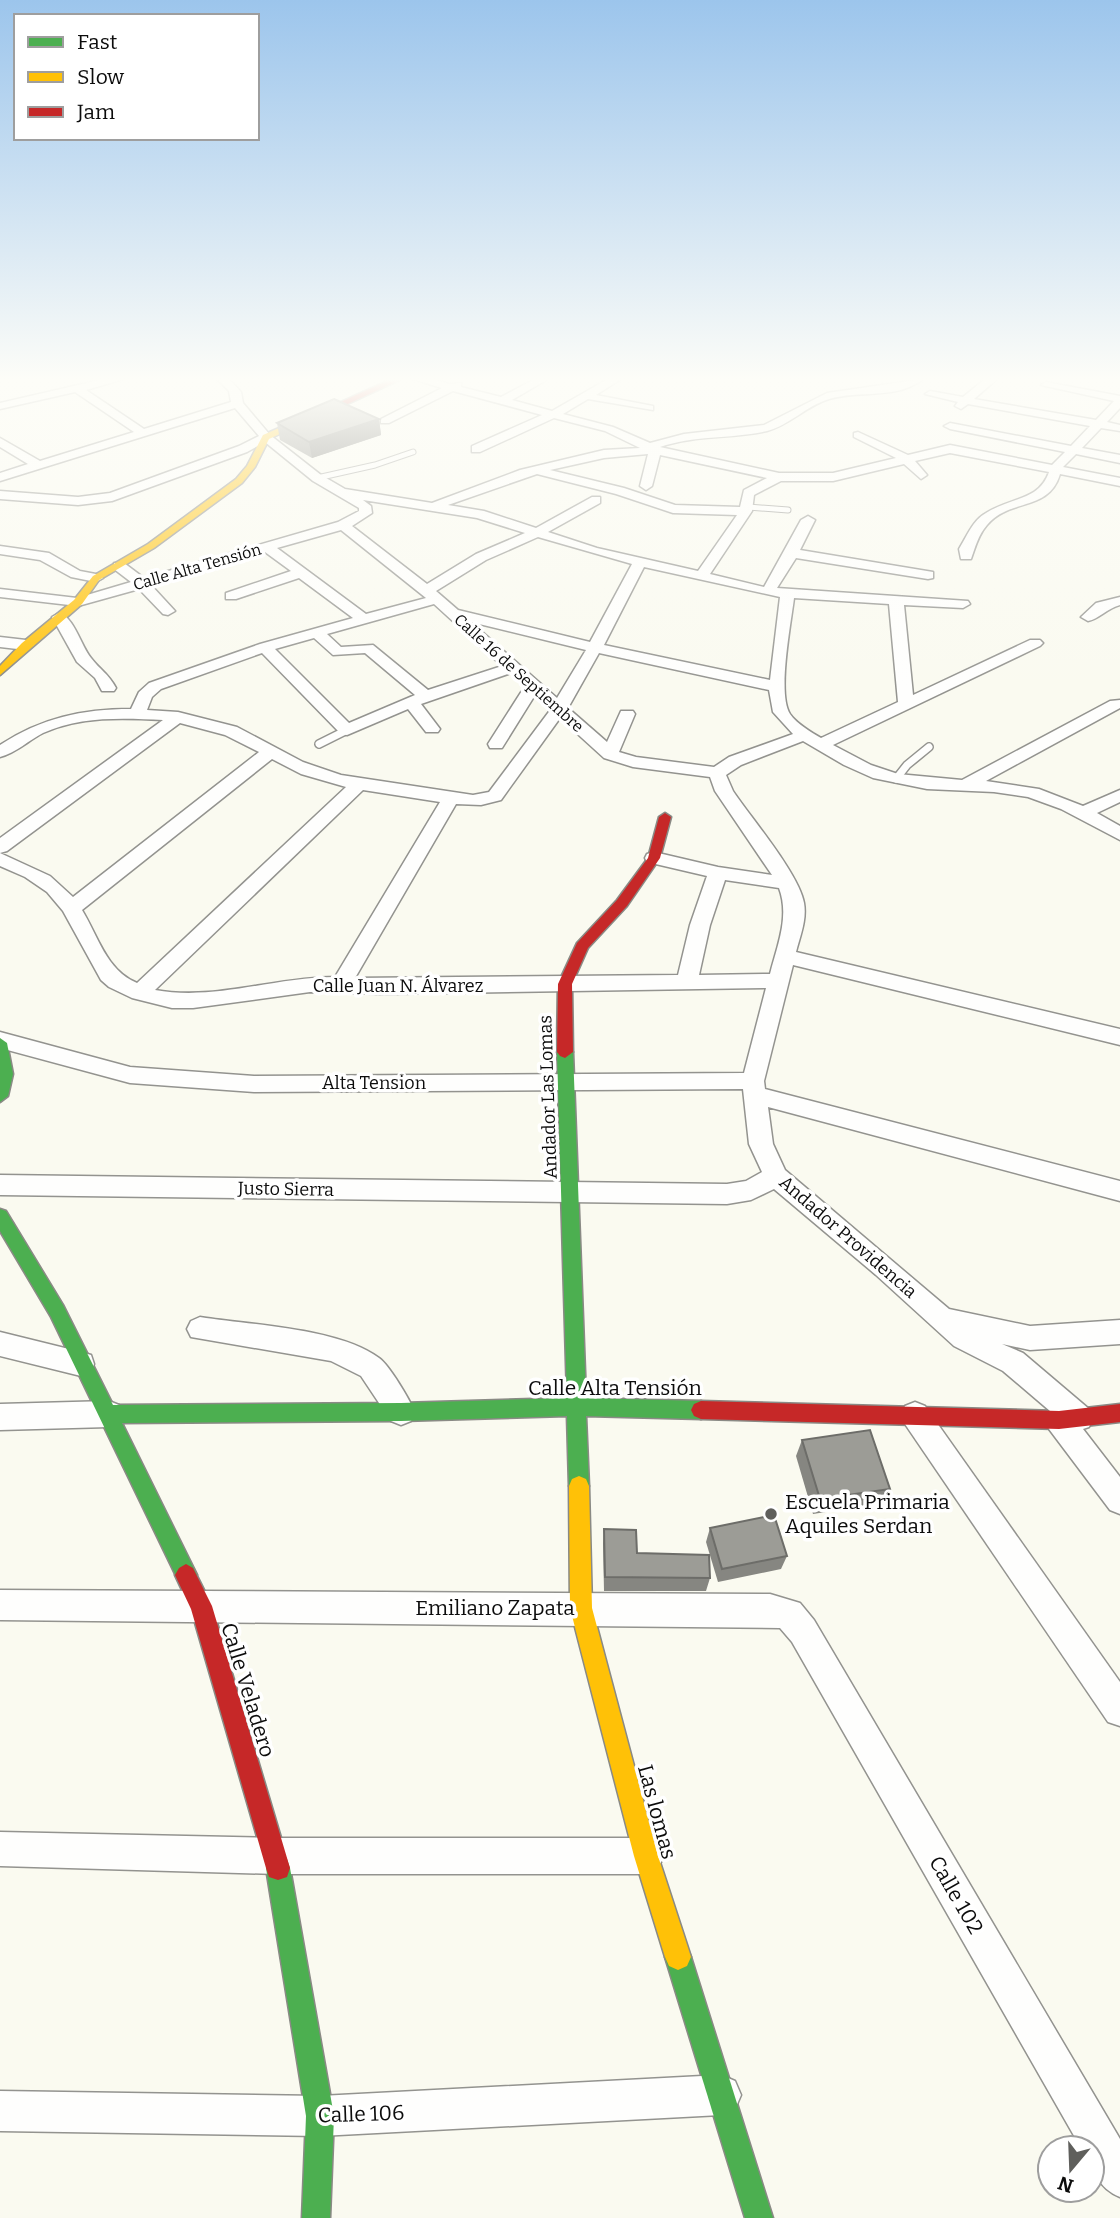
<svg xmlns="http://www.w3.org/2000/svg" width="1120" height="2218" font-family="Bitter,serif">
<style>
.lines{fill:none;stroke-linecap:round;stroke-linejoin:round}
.lane-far1-casing{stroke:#93938f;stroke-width:7}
.lane-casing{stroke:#93938f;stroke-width:10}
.street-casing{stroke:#93938f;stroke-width:3}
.fast-casing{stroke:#8a8a85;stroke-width:3}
.slow-casing{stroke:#8a8a85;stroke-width:3}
.jam-casing{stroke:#8a8a85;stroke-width:3}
.lane-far1{stroke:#fefefd;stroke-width:5}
.lane{stroke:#fefefd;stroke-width:7}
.street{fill:#fefefd;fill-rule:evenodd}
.fast{fill:#4caf50;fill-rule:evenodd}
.slow{fill:#ffc107;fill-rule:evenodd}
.jam{fill:#c62828;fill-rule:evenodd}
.wall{fill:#868681}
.shaded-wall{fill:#6d6d69}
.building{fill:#9c9c96;stroke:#6d6d69;stroke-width:2}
.poi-dot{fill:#5f5f5c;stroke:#fff;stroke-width:2.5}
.labels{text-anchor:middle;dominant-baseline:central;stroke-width:7;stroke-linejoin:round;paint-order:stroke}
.far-street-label{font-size:16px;fill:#0c0c0c;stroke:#fff}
.street-label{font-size:18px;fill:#0c0c0c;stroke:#fff}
.near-street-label{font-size:21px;fill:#0c0c0c;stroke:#fff}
.near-poi-label{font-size:21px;fill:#0c0c0c;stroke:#fff;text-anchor:start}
</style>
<rect width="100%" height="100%" fill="#fafaf0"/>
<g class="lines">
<defs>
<g id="lane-far1">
<path d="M317 478 375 465 413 452"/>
<path d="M748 507 788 510"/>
</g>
<g id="lane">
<path d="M319 744 347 730"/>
<path d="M896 779 907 765 929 747"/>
</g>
<g id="street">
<path d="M104 379H124L86 390 144 429 231 402 229 391 217 379H229L241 392 243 403 270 435 321 475 345 489 432 503 520 470 604 450 640 448 605 431 554 418 480 452H472V446L542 415 453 391 389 423H381V419L442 388 413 379H432L450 384 461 383V387L501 397 535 379H548L512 400 552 411 608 379H621L596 395 653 406V410L588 399 563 414 613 427 650 443 684 434 764 425 827 393 923 379C897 400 859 390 829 399 806 406 790 425 767 431 731 439 694 435 660 447L779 473H833L896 458 854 437V433L858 432 908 455 950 445 1052 465 1065 452 950 429 944 426 950 423 1071 446 1090 426 968 404 961 409 955 406 958 402 925 394 930 391 963 397 985 379H997L974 399 1096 420 1114 401 1041 385 1046 382 1120 396V408L1107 422 1120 425V431L1101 428 1082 448 1120 455V463L1076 454 1063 467 1120 478V486L1060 474C1049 512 1009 498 987 525 978 535 975 548 971 559H961L959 549C967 536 973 520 986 513 1011 497 1039 501 1049 472L950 453 915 461 927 475 921 479 904 464 833 481H781L754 495 752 511 710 574 764 587 801 520 808 516 815 520 800 550 933 572V578L928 579 796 558 777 588 968 601 970 604 963 608 904 605 913 695 1030 640H1040L1043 643 1040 646 833 745 871 765 898 774 962 780 1110 701 1120 700V708L986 781 1039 789 1083 806 1120 790V802L1097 813 1120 826V840L1061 809 1028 797 994 792 927 789 873 778 844 765 803 741 741 765 726 775 733 791C751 818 799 874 804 903 807 920 800 936 796 952L1120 1029V1045L793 965 764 1081 765 1089 1120 1181V1201L768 1107 773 1144 785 1170 949 1309 1030 1326 1120 1320V1344L1030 1350 1002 1344 1023 1353 1089 1409 1093 1418 1089 1427 1083 1429 1120 1477V1514L1110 1510 1049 1429 1045 1420 1050 1411 1003 1371 954 1346 876 1275 774 1189 751 1200 727 1204 0 1195V1175L727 1184 746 1181 762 1172 749 1144 743 1089 254 1092 130 1083 0 1048V1032L130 1067 254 1076 744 1073 766 988 384 994 310 992 193 1008H172L132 998 109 987 101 980 63 911 47 892 25 877 0 866V853L50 876 73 897 259 752 225 735 180 723 7 851 0 853V838L163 720C123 718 80 716 43 733 29 740 16 753 0 757V745C41 718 82 709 131 709L139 692 149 683 260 644 353 618 299 578 236 599H226V593L291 571 265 552 151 585 175 611 168 615 163 614 139 589 78 606 0 597V589L77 598 131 582 114 569V563H124L144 578 338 522 359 511V508L313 481 265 442 247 452 112 501 78 505 0 499V491L78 497 110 493 239 446 259 436 235 408 0 481V473L28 464 0 447V438L40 461 134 432 75 392 0 409V403ZM648 454 640 486 646 490 652 486 660 455 767 478 744 490 740 507 675 505 624 488 550 470 604 458ZM537 474 616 494 673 513 737 515 698 571 597 548 548 532 600 503V497H592L536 528 484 511 448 505ZM363 500 477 518 525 533 476 554 427 584 352 526 372 513 371 506ZM341 530 426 598 366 614 277 548ZM538 537 632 564 590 642 458 610 436 591 486 560ZM644 567 780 597 770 680 604 645ZM794 598 889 604 898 702 821 738C811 732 797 724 790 714 777 694 791 623 794 598ZM434 604 502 666 428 690 373 645 341 647 327 634ZM471 622 586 650 557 698ZM314 638 333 655 365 653 415 695 349 723 275 649ZM262 653 341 734 347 735 408 709 426 732H438L440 729 421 704 511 673 525 686 488 744 490 748H502L535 695 551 709 489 792 473 795 341 775 303 762 237 727 178 712 147 710 152 697 161 689ZM599 653 769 690 773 712 793 734 729 757 714 767 636 757 619 752 635 714 633 711H621L607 742 568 708ZM560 718 604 758 633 767 710 777 715 791 772 875 718 867 654 852 647 854 645 858 647 862 707 876 690 925 678 975 355 978 456 804 481 805 501 800ZM272 759 301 774 346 787 137 983C106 970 98 936 82 910ZM363 790 440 802 335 977C274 977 216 1001 155 990ZM725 880 779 888C790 917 777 946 770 974L699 975 710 925Z"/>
<path d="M0 546 49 553 80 571 101 575 103 578 96 582 71 577 40 560 0 554Z"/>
<path d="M1120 597V605C1106 609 1099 619 1088 621L1081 617 1096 603Z"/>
<path d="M59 613C74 617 81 646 91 658 100 670 108 673 116 688L114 691H102L95 678 77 662 52 617Z"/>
<path d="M0 637 26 640 34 645 26 650 0 647Z"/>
<path d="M200 1317C250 1325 339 1328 379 1358 390 1366 409 1399 415 1412L411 1421 401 1425 391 1421 361 1376 331 1361 191 1337 187 1329 191 1321Z"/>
<path d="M0 1332 81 1352 91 1355 94 1364 91 1373 81 1376 0 1356Z"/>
<path d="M109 1401 119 1405 123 1414 119 1423 109 1427 0 1430V1404Z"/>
<path d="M915 1402 925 1406 1120 1682V1726L1108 1722 905 1424 901 1415 905 1406Z"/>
<path d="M0 1590 770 1594 800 1603 814 1620 1120 2139V2197C1098 2188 1092 2171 1092 2148H1081L792 1642 780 1628 0 1620Z"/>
<path d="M0 1832 276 1838H646L658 1844 664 1856 658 1868 646 1874H276L0 1866Z"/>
<path d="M721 2075 735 2081 741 2095 735 2109 721 2115 320 2136 0 2131V2091L320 2096Z"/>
</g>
<g id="fast">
<path d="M0 1038 7 1043 13 1074 8 1096 0 1102Z"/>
<path d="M565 1046 573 1052 586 1398 701 1401 708 1404 711 1410 708 1416 701 1419 586 1416 589 1486 586 1493 579 1496 572 1493 569 1486 567 1416 401 1421 122 1423 197 1575 193 1582 186 1586 179 1582 51 1317 0 1231V1209L6 1211 63 1305 113 1405 401 1403 567 1398 557 1052Z"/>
<path d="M278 1856 287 1859 290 1868 334 2116 330 2218H302L306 2116 266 1868 269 1859Z"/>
<path d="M678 1944 687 1948 691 1957 773 2218H745L665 1957 669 1948Z"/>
</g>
<g id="slow">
<path d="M309 415 316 417 269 439 255 467 242 483 154 548 99 580 82 604 0 675V666L22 643 74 600 93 576 148 544 236 479 247 466 263 435Z"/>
<path d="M579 1476 586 1479 589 1486 592 1608 658 1856 691 1957 687 1966 678 1970 669 1966 665 1957 634 1856 570 1608 569 1486 572 1479Z"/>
</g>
<g id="jam">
<path d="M391 379H402L315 419 308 417Z"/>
<path d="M665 813 671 817 660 858 627 906 588 948 572 984 573 1052 565 1058 560 1056 557 1052 558 984 577 943 617 900 648 858 659 817Z"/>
<path d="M701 1401 1059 1411 1120 1404V1422L1059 1429 701 1419 694 1416 691 1410 694 1404Z"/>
<path d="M186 1564 193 1568 212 1606 290 1868 287 1877 278 1880 269 1877 266 1868 191 1609 175 1575 179 1568Z"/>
</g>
</defs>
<use href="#lane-far1" class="lane-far1-casing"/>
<use href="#lane" class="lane-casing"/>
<use href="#street" class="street-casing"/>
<use href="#fast" class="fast-casing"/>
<use href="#slow" class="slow-casing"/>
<use href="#jam" class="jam-casing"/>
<use href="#lane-far1" class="lane-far1"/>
<use href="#lane" class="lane"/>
<use href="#street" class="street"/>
<use href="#fast" class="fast"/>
<use href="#slow" class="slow"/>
<use href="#jam" class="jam"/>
</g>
<g class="wall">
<path d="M379 419 381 435 312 458 280 440 277 423Z"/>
<path d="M802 1440 890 1489 882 1503 813 1514 796 1456Z"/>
<path d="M710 1528 787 1556 781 1569 718 1582 706 1542Z"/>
<path d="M604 1529 637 1553 710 1578 706 1591H604L603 1543Z"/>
</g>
<path class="shaded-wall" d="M379 419 381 435 312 458 309 442Z"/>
<g class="building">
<path d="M334 399 379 419 309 442 277 423Z"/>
<path d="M870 1430 890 1489 820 1499 802 1440Z"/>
<path d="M774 1515 787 1556 722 1569 710 1528Z"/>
<path d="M604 1529 636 1530 637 1553 709 1555 710 1578 605 1577Z"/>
</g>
<linearGradient id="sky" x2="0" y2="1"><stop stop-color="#9cc5ec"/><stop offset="0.55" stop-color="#fdfdf8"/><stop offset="1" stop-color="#fdfdf8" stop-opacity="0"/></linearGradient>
<rect width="1120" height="690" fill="url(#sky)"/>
<circle class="poi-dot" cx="771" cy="1514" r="7"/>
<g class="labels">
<g class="far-street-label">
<text transform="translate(197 567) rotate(-16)">Calle Alta Tensión</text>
<text transform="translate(519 673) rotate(42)">Calle 16 de Septiembre</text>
</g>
<g class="street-label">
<text x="398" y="986">Calle Juan N. Álvarez</text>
<text x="374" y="1083">Alta Tension</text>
<text transform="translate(548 1097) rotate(-92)">Andador Las Lomas</text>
<text transform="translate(286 1189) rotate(1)">Justo Sierra</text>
<text transform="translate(848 1237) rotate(41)">Andador Providencia</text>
</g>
<g class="near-street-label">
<text x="615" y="1388">Calle Alta Tensión</text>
<text x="495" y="1608">Emiliano Zapata</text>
<text transform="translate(248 1690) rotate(73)">Calle Veladero</text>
<text transform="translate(657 1812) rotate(75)">Las lomas</text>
<text transform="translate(956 1895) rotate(60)">Calle 102</text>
<text transform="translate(361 2114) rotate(-2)">Calle 106</text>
</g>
<g class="near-poi-label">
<text x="785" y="1502">Escuela Primaria<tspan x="785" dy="24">Aquiles Serdan</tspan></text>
</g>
</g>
<rect x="14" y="14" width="245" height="126" fill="#ffffff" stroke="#9e9e9e" stroke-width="2"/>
<rect x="28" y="37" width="35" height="10" fill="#4caf50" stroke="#9e9e9e" stroke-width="2"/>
<text x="77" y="49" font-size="21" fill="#0c0c0c">Fast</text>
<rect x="28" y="72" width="35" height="10" fill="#ffc107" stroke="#9e9e9e" stroke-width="2"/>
<text x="77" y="84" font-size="21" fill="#0c0c0c">Slow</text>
<rect x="28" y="107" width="35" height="10" fill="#c62828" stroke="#9e9e9e" stroke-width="2"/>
<text x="77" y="119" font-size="21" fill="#0c0c0c">Jam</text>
<g transform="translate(1071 2169) rotate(199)"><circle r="33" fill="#ffffff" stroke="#9e9e9e" stroke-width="2"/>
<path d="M0-5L12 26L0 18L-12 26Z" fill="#5f5f5c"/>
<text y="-10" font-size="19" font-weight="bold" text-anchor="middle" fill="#0c0c0c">N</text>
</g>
</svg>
